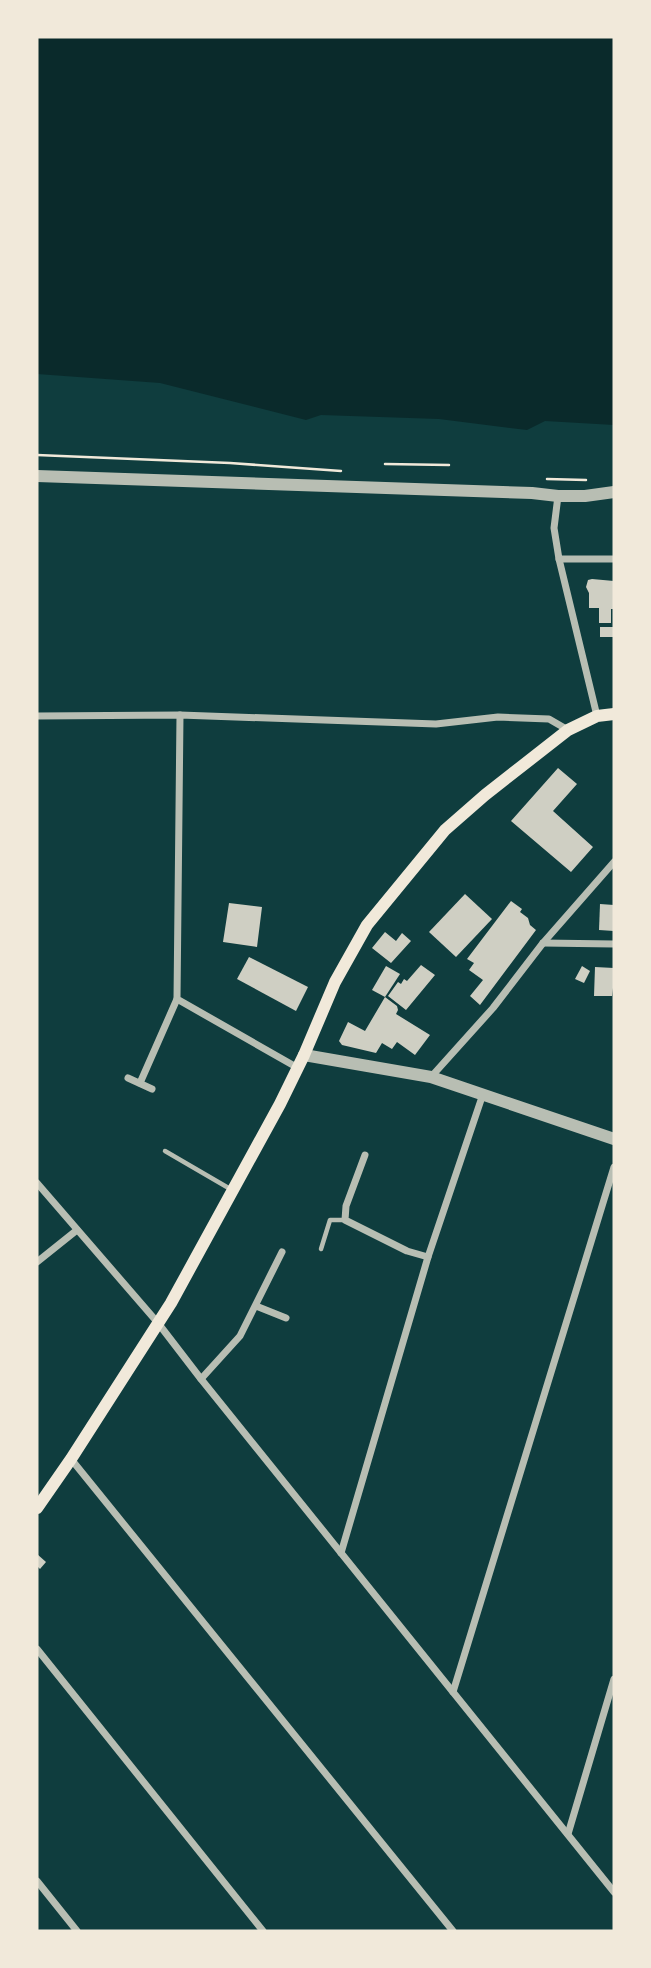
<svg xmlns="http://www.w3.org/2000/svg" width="651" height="1968" font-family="'Varela Round',sans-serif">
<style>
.water{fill:#0a2a2b}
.building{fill:#cfcfc3}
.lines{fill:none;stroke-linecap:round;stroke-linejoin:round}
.path{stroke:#f1e9da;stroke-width:2.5}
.service{stroke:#b8beb3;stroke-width:4.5}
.minor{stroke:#b8beb3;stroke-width:7}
.tertiary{stroke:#b8beb3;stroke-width:12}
.secondary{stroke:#f1e9da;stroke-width:12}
</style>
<rect width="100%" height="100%" fill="#0f3d3e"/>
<path class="water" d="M37 37H614V425L545 421 527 430 439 419 321 415 306 420 160 383 37 374Z"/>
<g class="building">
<path d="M592 579 614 581V609H611V623H599V608H589V593L586 587 588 580Z"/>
<rect x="600" y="627" width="14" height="10"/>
<path d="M558 768 577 784 553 811 593 847 571 872 511 821Z"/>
<path d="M465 894 492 919 456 957 429 932Z"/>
<path d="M511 901 522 909 520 912 528 918 530 925 536 930 480 1005 470 996 483 980 469 970 474 963 467 959Z"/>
<path d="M229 903 262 907 257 947 223 942Z"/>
<path d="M600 904 614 905V931L599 930Z"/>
<path d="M385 932 396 941 402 933 411 941 391 963 372 948Z"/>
<path d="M249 957 308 987 296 1011 237 979Z"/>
<path d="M421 965 435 975 406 1010 388 996 398 982 401 984 404 979 407 981Z"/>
<path d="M386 966 400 974 385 997 372 990Z"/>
<path d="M582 966 590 971 584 983 575 979Z"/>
<path d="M595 967 614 968V988H613L612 996H594Z"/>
<path d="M385 997 397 1006 398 1010 396 1014 430 1035 415 1055 397 1042 392 1049 382 1043 376 1053 342 1045 339 1041 348 1022 365 1031Z"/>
<path d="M37 1554 46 1562 40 1569 37 1566Z"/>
</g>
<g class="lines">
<g class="path">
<path d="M37 455 230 463 341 471"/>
<path d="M385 464 449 465"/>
<path d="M547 479 586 480"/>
</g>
<g class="service">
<path d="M165 1151 232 1190"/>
<path d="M321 1249 330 1220H345"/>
</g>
<g class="minor">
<path d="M558 496 554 528 559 559 597 716"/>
<path d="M559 559H614"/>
<path d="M180 715 177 999 298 1068"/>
<path d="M37 716 180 715 436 724 498 717 549 719 568 730"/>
<path d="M543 943 614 944"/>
<path d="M431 1077 493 1008 543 943 614 862"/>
<path d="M128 1078 152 1089"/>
<path d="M140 1083 177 999"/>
<path d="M365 1155 346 1206 345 1220 407 1251 428 1257"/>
<path d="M37 1183 158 1323 201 1379 614 1892"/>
<path d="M37 1262 77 1230"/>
<path d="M256 1306 286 1318"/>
<path d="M201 1379 240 1336 282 1252"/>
<path d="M71 1459 453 1931"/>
<path d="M341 1553 428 1257 483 1094"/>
<path d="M37 1649 263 1931"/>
<path d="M453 1692 614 1167"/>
<path d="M568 1834 614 1679"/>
<path d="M37 1881 77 1931"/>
</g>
<g class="tertiary">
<path d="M37 476 532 493 558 496H585L614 492"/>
<path d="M304 1055 431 1077 614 1139"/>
</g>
<path class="secondary" d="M37 1508 71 1459 171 1303 280 1104 304 1055 335 982 367 925 445 830 485 795 568 730 597 716 614 714"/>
</g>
<rect width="651" height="1968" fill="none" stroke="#f1e9da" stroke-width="77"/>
</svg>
